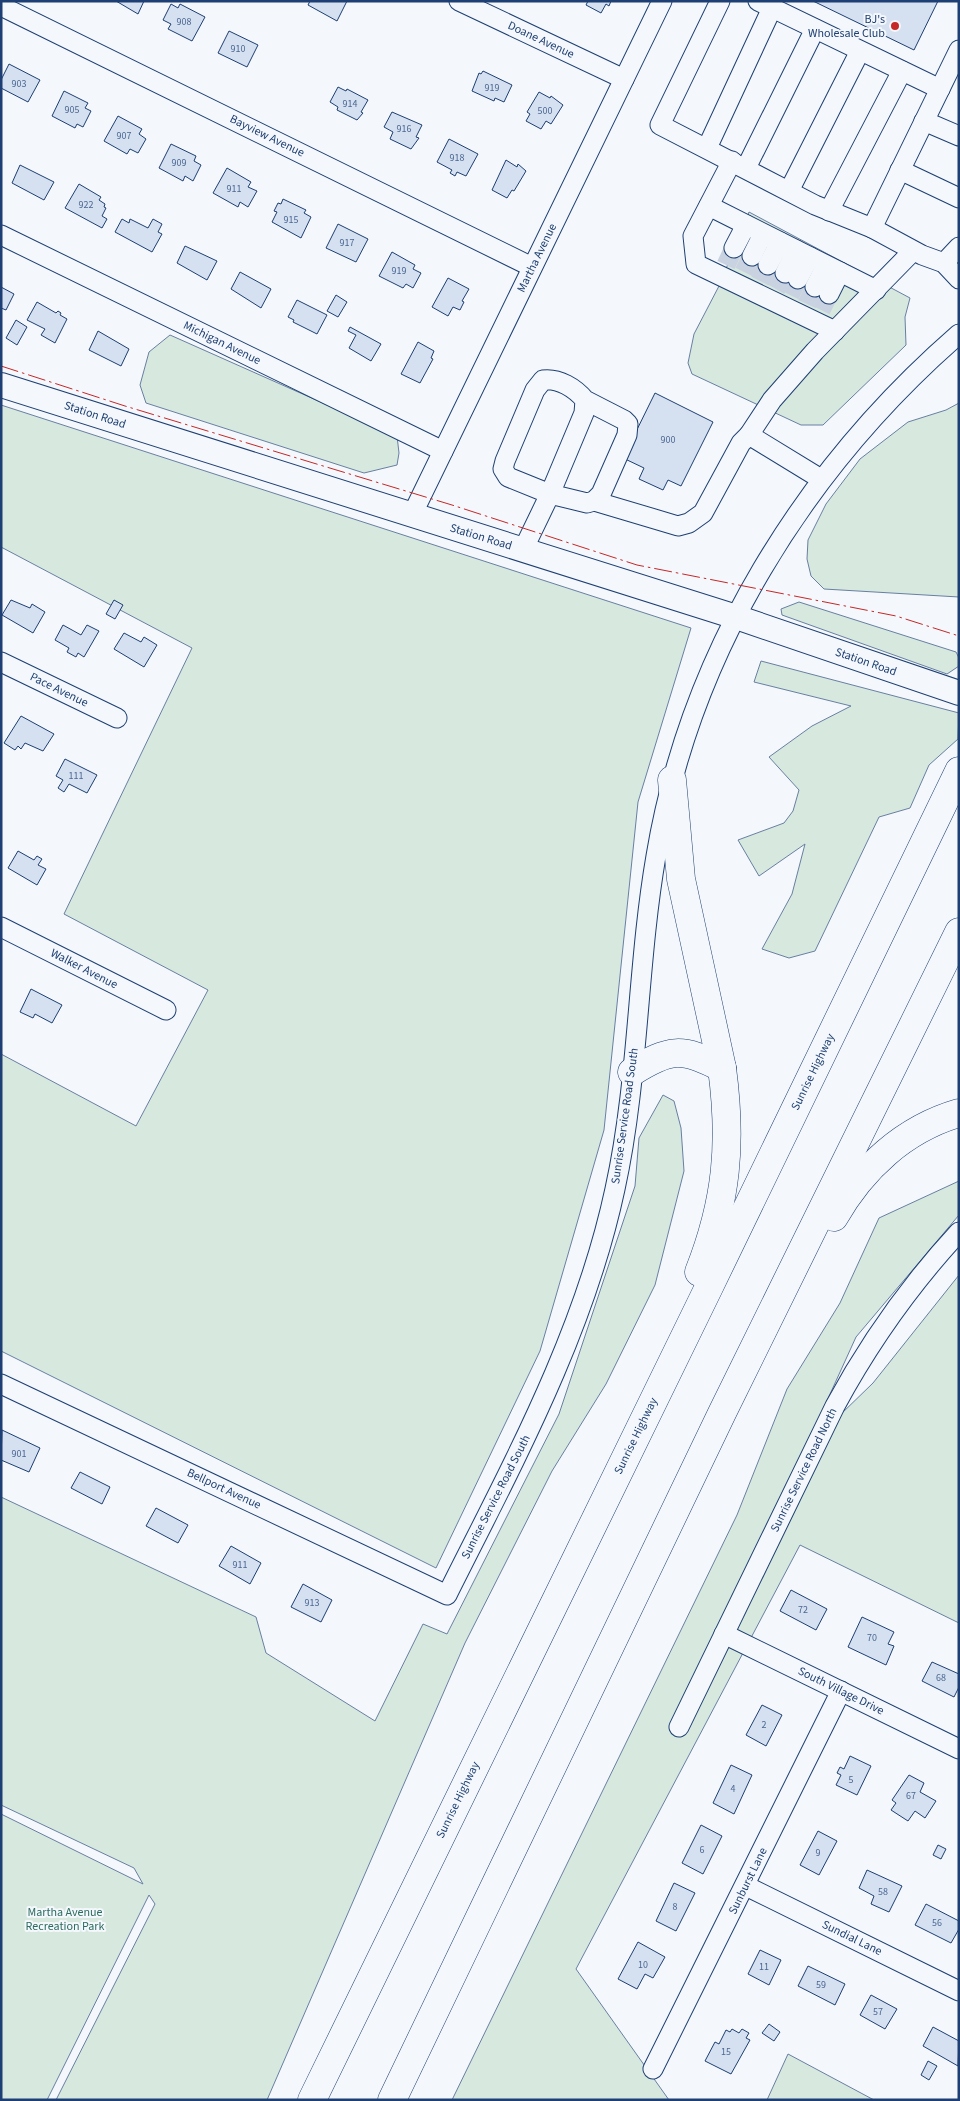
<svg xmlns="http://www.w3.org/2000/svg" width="960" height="2101" font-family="'Source Sans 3',sans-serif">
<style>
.green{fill:#d7e8df;stroke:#687fa3}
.building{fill:#d5e0f0;stroke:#1d3f73}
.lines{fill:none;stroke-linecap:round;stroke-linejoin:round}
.minor-tunnel{stroke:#c9d2e0;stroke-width:19;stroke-dasharray:19 9;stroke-linecap:butt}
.minor-casing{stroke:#1d3f73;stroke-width:21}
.major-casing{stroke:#1d3f73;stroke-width:26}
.highway-casing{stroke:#1d3f73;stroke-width:29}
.minor{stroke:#f4f7fb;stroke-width:19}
.major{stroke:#f4f7fb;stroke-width:24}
.highway{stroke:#f4f7fb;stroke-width:28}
.power{stroke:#c62828;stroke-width:1;stroke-dasharray:18 4 2.5 4;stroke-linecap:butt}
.poi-dot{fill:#c62828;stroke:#f4f7fb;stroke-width:2}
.labels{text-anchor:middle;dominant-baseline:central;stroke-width:4;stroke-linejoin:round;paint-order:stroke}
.number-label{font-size:10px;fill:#4b6792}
.poi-label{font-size:12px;fill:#1d3f73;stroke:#f4f7fb;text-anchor:end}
.street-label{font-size:12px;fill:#1d3f73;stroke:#f4f7fb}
.park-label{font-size:12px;fill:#2c6c60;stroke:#f4f7fb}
</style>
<rect width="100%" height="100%" fill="#f4f7fb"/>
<g class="green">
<path d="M749 212 910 298 905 317 906 345 823 425H801L692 374 688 363 694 334 719 286Z"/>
<path d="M170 335 397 436 399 453 397 465 364 473 146 403 140 385 149 352Z"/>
<path d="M959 403V597L824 589 811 576 807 559 808 540 826 504 860 459 908 422 946 410Z"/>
<path d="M1 405 691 628 638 802 604 1130 540 1351 436 1568 1 1351V1054L136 1126 208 990 64 914 192 648 1 547Z"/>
<path d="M799 602 956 652 959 658V666L947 674 782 615 781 609Z"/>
<path d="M761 661 959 713 958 739 929 765 910 808 879 817 815 951 789 958 762 949 792 894 805 844 759 876 738 840 784 823 793 811 799 790 769 757 812 726 851 706 754 682Z"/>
<path d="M663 1095 674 1101 681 1128 684 1171 655 1285 606 1384 552 1471 465 1643 267 2100H56L155 1904 149 1895 47 2100H1V1814L143 1884 134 1868 1 1805V1497L256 1617 266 1653 375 1721 423 1624 447 1634 559 1414 635 1186 639 1138Z"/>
<path d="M959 1181V1215L856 1337 805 1449 873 1383 959 1275V1623L800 1545 576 1969 669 2100H452L737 1515 787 1389 840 1303 879 1218Z"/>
<path d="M788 2054 874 2100H767Z"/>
</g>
<g class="building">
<path d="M116 1H144L138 14Z"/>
<path d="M310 1H347L337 21 308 5Z"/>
<path d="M588 1H611L609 6 606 4 601 13 586 5Z"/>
<path d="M813 1H938L914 50Z"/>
<path d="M171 4 178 8 180 4 205 17 192 41 168 29 171 24 163 20Z"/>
<path d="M229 31 258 45 247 67 218 53Z"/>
<path d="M9 64 40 80 28 102 1 88V80Z"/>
<path d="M483 71 512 85 504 102 495 98 494 101 472 91 479 73 481 74Z"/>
<path d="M338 87 346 91 347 89 368 100 361 112 363 113 357 120 337 110 338 107 330 102Z"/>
<path d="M64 91 88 103 85 108 91 111 83 127 77 124 75 128 52 116Z"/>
<path d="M539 92 550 98 551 96 563 105 551 124 546 121 541 129 526 121 530 114 527 112Z"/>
<path d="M392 112 422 125 416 137 419 138 411 149 390 139 393 132 384 127Z"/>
<path d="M118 116 142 129 139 134 146 139 138 153 130 149 127 154 104 141Z"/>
<path d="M449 139 478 154 466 176 457 172 455 176 450 173 452 170 437 162Z"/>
<path d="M171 144 196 156 194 161 201 165 193 181 185 176 183 181 159 168Z"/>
<path d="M506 160 517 167 518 164 526 171 514 191 512 190 507 198 492 190Z"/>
<path d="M20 165 54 182 44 200 12 183Z"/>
<path d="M227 168 251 182 248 187 257 191 248 207 240 202 238 207 213 193Z"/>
<path d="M79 184 101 197 99 200 105 204 104 207 106 208 102 216 107 219 102 228 65 208Z"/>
<path d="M283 199 306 210 304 213 311 217 301 238 272 222 277 212 274 211 278 203 281 204Z"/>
<path d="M122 219 129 223 130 219 148 228 153 219 162 224 158 232 162 234 152 252 115 232Z"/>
<path d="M338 224 368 239 356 262 326 248Z"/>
<path d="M185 246 217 261 207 280 177 263Z"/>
<path d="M392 252 415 265 413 269 421 273 413 288 406 284 403 288 379 276Z"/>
<path d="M240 272 271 289 261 308 231 289Z"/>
<path d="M448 278 469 289 462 301 464 302 460 310 453 307 448 316 432 307Z"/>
<path d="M1 287 14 294 6 310 1 308Z"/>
<path d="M336 295 347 302 338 317 327 311Z"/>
<path d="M297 300 327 315 317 334 293 322 294 320 288 317Z"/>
<path d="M37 302 56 313 58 311 61 313 60 315 67 319 55 343 41 335 45 329 27 320Z"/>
<path d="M16 320 27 327 17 345 6 338Z"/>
<path d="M350 327 381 344 371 361 349 348 356 335 348 331Z"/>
<path d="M98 331 129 349 121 366 89 350Z"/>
<path d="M418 342 434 351 431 358 433 359 420 383 401 374Z"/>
<path d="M655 393 713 422 681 486 668 480 663 490 639 479 644 468 623 458Z"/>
<path d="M11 600 30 608 32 604 45 612 33 633 2 615Z"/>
<path d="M114 600 123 605 115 619 106 614Z"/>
<path d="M63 625 81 635 87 625 99 631 84 657 78 653 76 657 67 652 69 648 55 640Z"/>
<path d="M124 633 141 642 144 637 157 645 144 667 114 649Z"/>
<path d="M21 716 54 734 43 751 25 743 21 749 18 746 15 750 4 743Z"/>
<path d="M65 759 97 775 87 793 69 784 64 792 58 788 63 780 56 776Z"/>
<path d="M18 851 34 860 37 856 42 859 38 865 46 869 37 885 8 868Z"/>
<path d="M31 989 62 1005 52 1023 35 1014 33 1018 20 1012Z"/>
<path d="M2 1430 40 1448 29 1472 1 1460Z"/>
<path d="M80 1472 110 1487 102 1504 71 1488Z"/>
<path d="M156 1508 188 1525 178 1543 146 1526Z"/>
<path d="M231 1546 261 1563 250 1584 219 1566Z"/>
<path d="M303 1584 332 1600 321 1622 291 1607Z"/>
<path d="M791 1590 827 1609 816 1630 780 1611Z"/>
<path d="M862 1617 894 1632 888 1644 894 1646 886 1665 848 1647Z"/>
<path d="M932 1662 959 1674V1687L954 1697 922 1681Z"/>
<path d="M762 1705 782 1715 766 1746 746 1735Z"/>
<path d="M850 1756 871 1766 857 1795 836 1785 841 1775 837 1773 840 1767 844 1769Z"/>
<path d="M731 1765 752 1775 734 1814 713 1803Z"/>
<path d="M909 1775 924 1783 920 1792 936 1801 925 1818 915 1811 908 1821 891 1810 896 1803 892 1800Z"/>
<path d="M701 1825 722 1836 703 1874 682 1863Z"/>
<path d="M818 1831 837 1841 819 1875 800 1865Z"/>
<path d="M938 1845 946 1849 941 1859 933 1855Z"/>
<path d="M867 1870 902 1886 889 1912 871 1904 874 1896 859 1888Z"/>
<path d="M674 1883 695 1893 676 1931 656 1921Z"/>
<path d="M926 1904 959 1921V1929L951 1943 915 1925Z"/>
<path d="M638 1942 665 1957 653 1978 645 1974 637 1989 618 1979Z"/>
<path d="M760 1950 781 1960 769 1985 748 1974Z"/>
<path d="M808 1966 845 1984 835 2005 798 1986Z"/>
<path d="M871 1995 897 2009 885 2029 860 2015Z"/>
<path d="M769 2024 780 2032 774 2041 762 2033Z"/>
<path d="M933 2027 959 2041 958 2066 923 2046Z"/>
<path d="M732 2029 739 2033 742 2029 749 2033 746 2038 750 2040 731 2074 705 2061 715 2042 719 2044 726 2030 730 2032Z"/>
<path d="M928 2061 937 2066 929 2080 921 2075Z"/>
</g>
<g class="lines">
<g class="minor-tunnel">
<path d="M726 265 734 248"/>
<path d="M744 272 752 256"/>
<path d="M760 281 768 265"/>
<path d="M776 289 785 273"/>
<path d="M790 295 798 279"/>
<path d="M807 304 815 287"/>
<path d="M821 310 829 294"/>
</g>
<defs>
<g id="minor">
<path d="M459 1 624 79"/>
<path d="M720 1 660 125 815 205 872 228 922 255 944 263 959 279"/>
<path d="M758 1 940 89"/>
<path d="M1 6 532 267"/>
<path d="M924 121 959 136"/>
<path d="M707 148 772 8"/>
<path d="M732 161 693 236 696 264 835 331"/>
<path d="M746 168 815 29"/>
<path d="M900 170 959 198"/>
<path d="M789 191 860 51"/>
<path d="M709 206 876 290"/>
<path d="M829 211 902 71"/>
<path d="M872 228 959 50"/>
<path d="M1 235 443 451"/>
<path d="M734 248 746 225"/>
<path d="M752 256 763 234"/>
<path d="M944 263 959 247"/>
<path d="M768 265 780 242"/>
<path d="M785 273 796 250"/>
<path d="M798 279 810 257"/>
<path d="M815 287 826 266"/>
<path d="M829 294 840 272"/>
<path d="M749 435 772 400 815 351 913 251"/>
<path d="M594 501 678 526 689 523 703 513 741 443 749 435 821 479"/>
<path d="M412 515 662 1"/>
<path d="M523 550 550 494 584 413 585 400C575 388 559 378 543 380L535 390 505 461 503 469 508 477 550 494 587 503 594 501 601 494 627 435 628 424 624 420 585 400"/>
<path d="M1 662 117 718"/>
<path d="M1 927 166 1010"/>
<path d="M1 1384 447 1595C513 1463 584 1334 615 1189 639 1080 637 966 656 856 690 652 804 469 959 334"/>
<path d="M724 1634 959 1749"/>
<path d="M679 1727 835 1406C869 1343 910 1285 959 1232"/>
<path d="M746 1886 959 1991"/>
<path d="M653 2069 841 1691"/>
</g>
<path id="major" d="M1 385 736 617 959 693"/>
<g id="highway">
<path d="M672 780 681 879 722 1068C732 1143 727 1201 699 1272"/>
<path d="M632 1072C670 1048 682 1047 722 1068"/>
<path d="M834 1217C862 1168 904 1129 959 1113"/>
<path d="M312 2100 709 1287 959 771"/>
<path d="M392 2100 722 1413 959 932"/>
</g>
</defs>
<use href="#minor" class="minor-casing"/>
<use href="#major" class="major-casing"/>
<use href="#highway" class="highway-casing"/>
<use href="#minor" class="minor"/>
<use href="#major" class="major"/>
<use href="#highway" class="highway"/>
<path class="power" d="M1 366 125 406 452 505 637 565 896 616 959 636"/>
</g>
<circle class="poi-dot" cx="895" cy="26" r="5"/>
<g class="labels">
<g class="number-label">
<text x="184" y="22">908</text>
<text x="238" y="49">910</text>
<text x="19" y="84">903</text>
<text x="492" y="88">919</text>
<text x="350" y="104">914</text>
<text x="72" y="110">905</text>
<text x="545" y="111">500</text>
<text x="404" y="129">916</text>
<text x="124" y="136">907</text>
<text x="457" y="158">918</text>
<text x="179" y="163">909</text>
<text x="234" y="189">911</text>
<text x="86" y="205">922</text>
<text x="291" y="220">915</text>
<text x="347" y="243">917</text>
<text x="399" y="271">919</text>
<text x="668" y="440">900</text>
<text x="76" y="776">111</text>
<text x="19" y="1454">901</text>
<text x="240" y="1565">911</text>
<text x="312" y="1603">913</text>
<text x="803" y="1610">72</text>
<text x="872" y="1638">70</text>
<text x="941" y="1678">68</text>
<text x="764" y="1725">2</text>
<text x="851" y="1780">5</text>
<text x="733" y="1789">4</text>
<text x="911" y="1796">67</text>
<text x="702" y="1850">6</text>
<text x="818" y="1853">9</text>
<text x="883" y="1892">58</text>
<text x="675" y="1907">8</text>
<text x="937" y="1923">56</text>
<text x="643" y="1965">10</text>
<text x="764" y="1967">11</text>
<text x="821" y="1985">59</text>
<text x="878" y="2012">57</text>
<text x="726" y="2052">15</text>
</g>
<g class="poi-label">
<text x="885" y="19">BJ's<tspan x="885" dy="14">Wholesale Club</tspan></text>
</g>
<g class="street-label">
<text transform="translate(541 40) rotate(25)">Doane Avenue</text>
<text transform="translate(267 136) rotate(26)">Bayview Avenue</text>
<text transform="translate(537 258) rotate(-64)">Martha Avenue</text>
<text transform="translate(222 343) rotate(26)">Michigan Avenue</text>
<text transform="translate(95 415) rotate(18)">Station Road</text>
<text transform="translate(481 537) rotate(17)">Station Road</text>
<text transform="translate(866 662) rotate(19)">Station Road</text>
<text transform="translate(59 690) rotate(26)">Pace Avenue</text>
<text transform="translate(84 969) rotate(27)">Walker Avenue</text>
<text transform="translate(813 1072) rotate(-64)">Sunrise Highway</text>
<text transform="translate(625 1116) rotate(-82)">Sunrise Service Road South</text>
<text transform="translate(636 1436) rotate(-64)">Sunrise Highway</text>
<text transform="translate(804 1470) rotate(-64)">Sunrise Service Road North</text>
<text transform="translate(224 1489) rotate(25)">Bellport Avenue</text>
<text transform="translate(496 1497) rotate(-63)">Sunrise Service Road South</text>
<text transform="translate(841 1691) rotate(26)">South Village Drive</text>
<text transform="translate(458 1800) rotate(-64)">Sunrise Highway</text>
<text transform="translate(748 1881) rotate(-64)">Sunburst Lane</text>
<text transform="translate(852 1938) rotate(26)">Sundial Lane</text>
</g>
<g class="park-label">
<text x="65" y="1912">Martha Avenue<tspan x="65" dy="14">Recreation Park</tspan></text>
</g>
</g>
<rect width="960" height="2101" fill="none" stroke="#1d3f73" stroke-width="5"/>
</svg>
